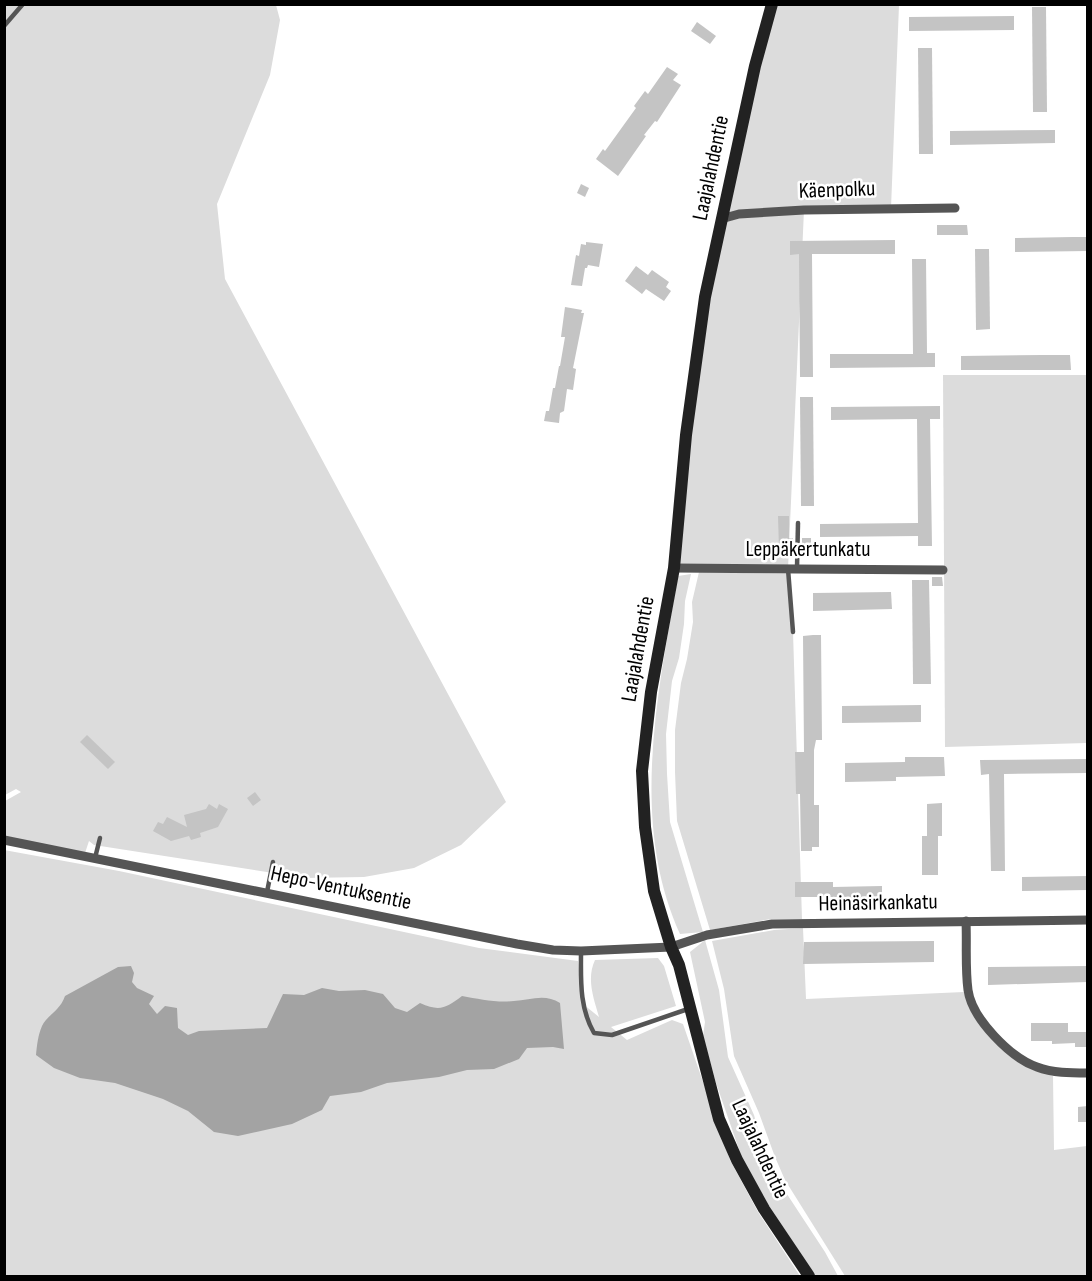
<svg xmlns="http://www.w3.org/2000/svg" width="1092" height="1281" font-family="'Sofia Sans Condensed',sans-serif">
<style>
.green{fill:#dcdcdc}
.water{fill:#a3a3a3}
.building{fill:#c4c4c4}
.lines{fill:none;stroke-linecap:round;stroke-linejoin:round}
.lane{stroke:#555;stroke-width:4.5}
.street{stroke:#555;stroke-width:9}
.secondary{stroke:#222;stroke-width:12}
.labels{text-anchor:middle;dominant-baseline:central;stroke-width:5;stroke-linejoin:round;paint-order:stroke}
.street-label{font-size:22px;fill:#000;stroke:#fff}
</style>
<rect width="100%" height="100%" fill="#fff"/>
<g class="green">
<path d="M5 5H276L280 20 270 75 217 204 225 279 506 802 461 845 414 868 364 877 305 878 94 845 89 841 84 856 5 840V801L21 792 16 789 5 795Z"/>
<path d="M772 5H899L891 208 804 210 788 569 674 568 705 297Z"/>
<path d="M943 375H1087V743L945 747Z"/>
<path d="M699 572 788 574 793 632 802 919H771L710 930 677 821 675 772V730L681 683 687 659 693 622 692 602Z"/>
<path d="M691 574 685 601 684 624 679 658 672 681 666 734 667 774 670 822 703 932 680 934C629 822 658 692 678 576Z"/>
<path d="M4 850 119 871 479 948 578 961 583 1004 599 1017C594 999 586 979 595 960L658 958 664 966 676 1006 611 1027 627 1040 672 1020 683 1024 730 1160 758 1212 800 1276H5Z"/>
<path d="M803 928 806 999 964 992 971 1010 1035 1070 1053 1076 1054 1150 1087 1146V1276H845L785 1180 775 1157 759 1113 734 1056 724 989 712 941 774 930Z"/>
<path d="M705 940 719 990 728 1057 754 1115 760 1136 779 1182 825 1252 838 1276H816L769 1206 742 1158 716 1083 703 1036 705 1022 690 952Z"/>
</g>
<path class="water" d="M131 966 134 973 132 982 137 988 154 996 149 1004 157 1014 165 1006 177 1008 178 1028 188 1035 199 1031 267 1028 283 994 304 995 322 988 339 991 365 990 383 994 395 1008 407 1012 420 1003C440 1012 446 1008 462 996 479 999 497 1003 514 1001 530 1000 545 993 560 1003L564 1049 553 1047 527 1048 519 1059 494 1069 467 1070 439 1077 387 1083 361 1092 330 1096 322 1110 292 1124 238 1136 214 1132 188 1111 163 1099 115 1083 80 1078 54 1068 36 1055C37 1045 38 1035 42 1026 48 1014 60 1011 65 996L118 967Z"/>
<g class="building">
<path d="M1032 7H1046L1047 112H1033Z"/>
<path d="M1014 16V30L909 31V17Z"/>
<path d="M697 22 716 36 710 44 691 31Z"/>
<path d="M918 48H932L933 154H919Z"/>
<path d="M667 67 678 74 673 80 681 85 657 122 655 121 644 135 646 136 618 176 596 159 603 149 605 151 636 108 634 106 645 91 648 94Z"/>
<path d="M1055 130V143L950 145V131Z"/>
<path d="M581 184 589 188 585 197 577 193Z"/>
<path d="M937 225H967L968 235H937Z"/>
<path d="M1073 237H1088V251L1015 252V238Z"/>
<path d="M895 240V254H812L813 377H800L799 254 790 255V241Z"/>
<path d="M586 242 603 244 599 267 588 265 587 268H585L582 286 571 285 576 255 579 256 581 244 586 245Z"/>
<path d="M975 249H989L990 329 976 330Z"/>
<path d="M912 259H926L927 353H935V367L830 368V354H913Z"/>
<path d="M636 266 648 275 652 270 669 282 666 287 671 291 664 301 646 289 642 294 625 281Z"/>
<path d="M565 307 582 310 581 313H584L573 368 576 369 573 390 567 389 564 411 560 413 559 423 544 421 546 411H549L553 388H555L559 366H560L565 337H561Z"/>
<path d="M1042 355H1070L1071 370H961V356Z"/>
<path d="M800 397H813L814 506H801Z"/>
<path d="M940 406V419H930L932 546H918V536L820 537V524L918 523 917 419 831 420V407Z"/>
<path d="M778 516H789V538H793V549H779Z"/>
<path d="M802 538H811V556L802 557Z"/>
<path d="M932 577H942L943 586H932Z"/>
<path d="M912 580H929L931 684H913Z"/>
<path d="M891 592 892 609 813 611V593Z"/>
<path d="M813 635H821L822 740H816L814 750V805H819V847H812V851H801L800 794H796L795 752H804L803 636Z"/>
<path d="M921 705V722L842 723V706Z"/>
<path d="M87 735 115 762 108 769 80 742Z"/>
<path d="M905 757H944L945 776 896 777V781L845 782V763L905 762Z"/>
<path d="M1088 759V773L1004 774 1005 871H991L989 774 981 775 980 760Z"/>
<path d="M255 792 261 800 253 806 247 798Z"/>
<path d="M942 803V836H938V875H922V836H927V804Z"/>
<path d="M209 804 217 809 219 804 228 809 218 827 200 833 201 837 191 840 189 836 171 841 153 831 158 822 163 824 167 817 187 827 184 815 206 809Z"/>
<path d="M1088 876V890L1022 891V877Z"/>
<path d="M795 882H833V887L882 886V901L844 902V897H795Z"/>
<path d="M934 941V962L803 964 804 942Z"/>
<path d="M1088 966V982L988 985V967Z"/>
<path d="M1031 1023H1068V1032H1088V1047H1075V1043L1052 1044V1041H1031Z"/>
<path d="M1088 1106V1122H1078V1107Z"/>
</g>
<g class="lines">
<g class="lane">
<path d="M4 26 23 4"/>
<path d="M797 568 798 523"/>
<path d="M788 569 793 632"/>
<path d="M95 858 100 838"/>
<path d="M267 892 273 862"/>
<path d="M581 951C581 979 579 1007 594 1033L612 1035 688 1009"/>
</g>
<g class="street">
<path d="M721 219 739 214 804 210 955 208"/>
<path d="M674 568 943 570"/>
<path d="M4 840 517 944 553 950 581 951 671 947 707 935 772 924 1088 920"/>
<path d="M966 921C967 944 965 968 968 990 972 1019 1011 1058 1037 1067 1053 1073 1070 1073 1088 1073"/>
</g>
<path class="secondary" d="M772 4 755 66 705 297 686 435 674 568 651 692 642 771 645 827 654 891 671 947 679 965 719 1119 737 1160 764 1209 809 1276"/>
</g>
<g class="labels">
<g class="street-label">
<text transform="translate(711 168) rotate(-78)">Laajalahdentie</text>
<text transform="translate(837 190) rotate(-2)">Käenpolku</text>
<text x="808" y="549">Leppäkertunkatu</text>
<text transform="translate(638 649) rotate(-80)">Laajalahdentie</text>
<text transform="translate(341 888) rotate(12)">Hepo-Ventuksentie</text>
<text transform="translate(878 903) rotate(-1)">Heinäsirkankatu</text>
<text transform="translate(760 1149) rotate(65)">Laajalahdentie</text>
</g>
</g>
<rect width="1092" height="1281" fill="none" stroke="#000000" stroke-width="12"/>
</svg>
